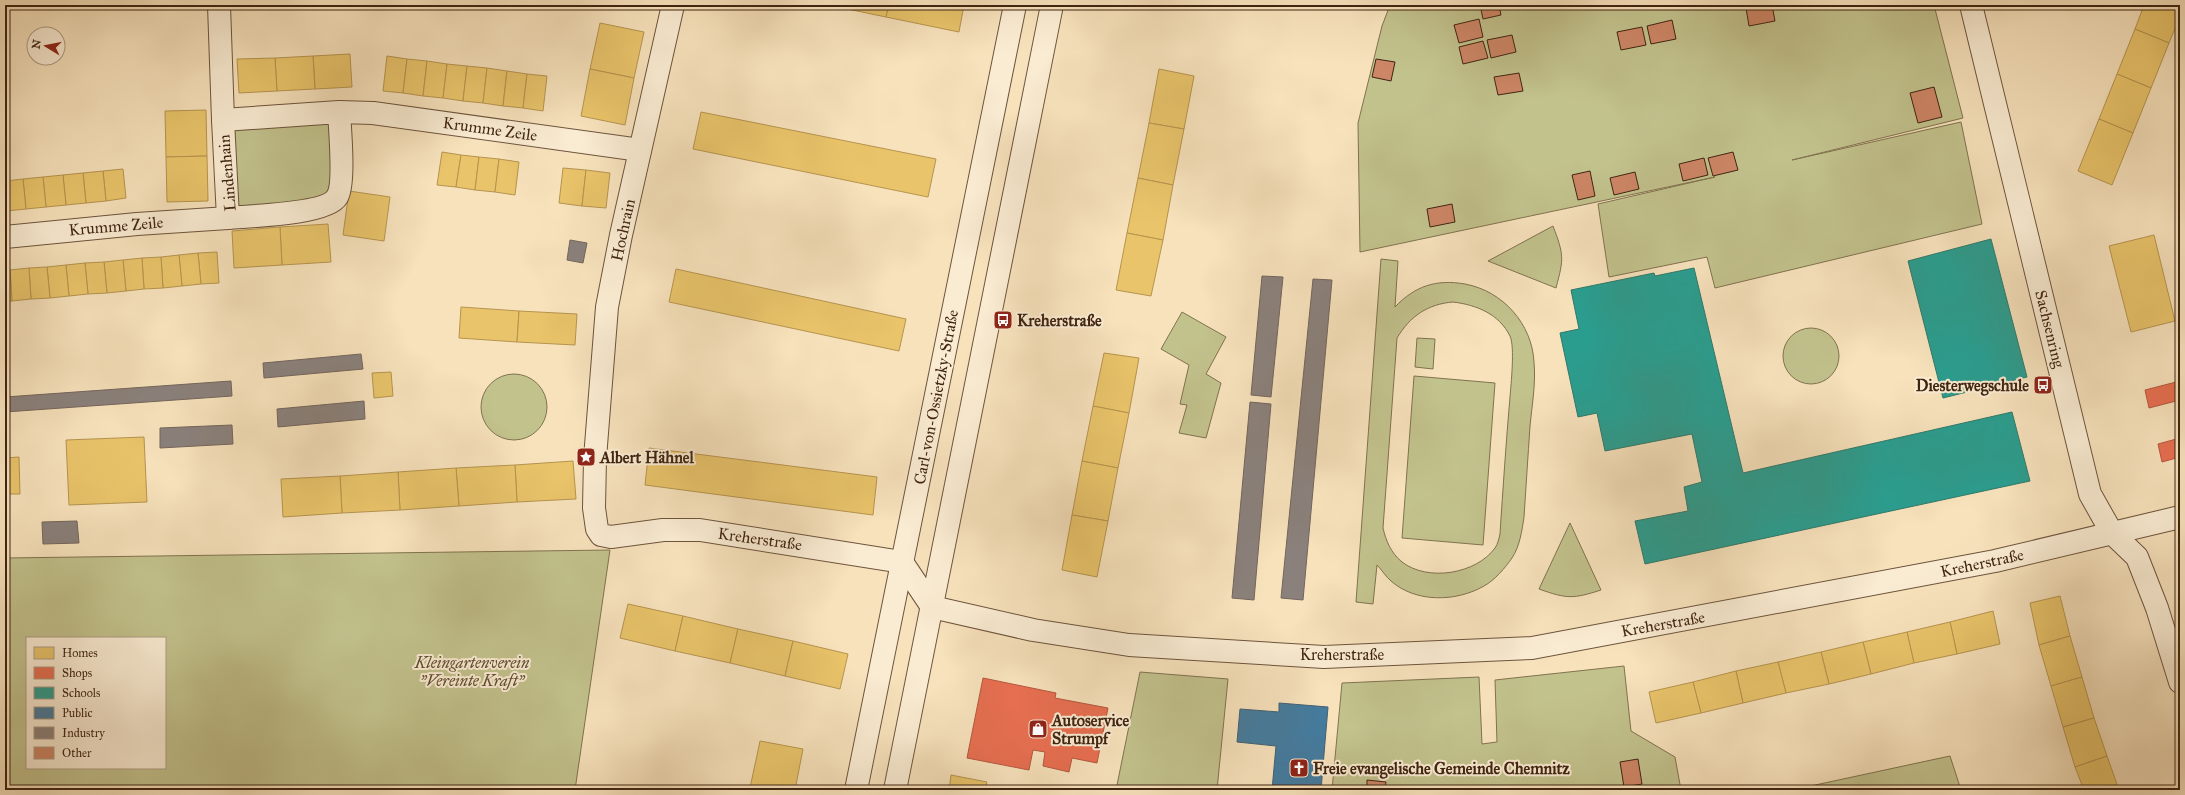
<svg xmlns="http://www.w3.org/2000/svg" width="2185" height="795" font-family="'IM FELL Great Primer',serif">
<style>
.green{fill:#c2c28d;stroke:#80734f;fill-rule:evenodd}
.homes{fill:#e9c46a;stroke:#b6944f}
.shops{fill:#e76f51;stroke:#b5583e}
.schools{fill:#2a9d8f;stroke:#307969}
.public{fill:#457b9d;stroke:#436173}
.industry{fill:#8a817c;stroke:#74655c}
.building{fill:#cd8666;stroke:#3f2411}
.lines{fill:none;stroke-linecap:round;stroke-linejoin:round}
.minor-casing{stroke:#6d543c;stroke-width:24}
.tertiary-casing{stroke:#6d543c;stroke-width:24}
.minor{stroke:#faecd3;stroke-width:22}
.tertiary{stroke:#faecd3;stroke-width:22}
.labels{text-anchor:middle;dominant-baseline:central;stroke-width:4;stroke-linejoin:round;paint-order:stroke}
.street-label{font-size:16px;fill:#3f2411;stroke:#faecd3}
.poi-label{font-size:16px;font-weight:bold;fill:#3f2411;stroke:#faecd3;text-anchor:start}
.park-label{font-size:16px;font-style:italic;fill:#604c30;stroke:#faecd3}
</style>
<rect width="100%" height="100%" fill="#f7e2bc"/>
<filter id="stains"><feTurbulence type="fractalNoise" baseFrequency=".005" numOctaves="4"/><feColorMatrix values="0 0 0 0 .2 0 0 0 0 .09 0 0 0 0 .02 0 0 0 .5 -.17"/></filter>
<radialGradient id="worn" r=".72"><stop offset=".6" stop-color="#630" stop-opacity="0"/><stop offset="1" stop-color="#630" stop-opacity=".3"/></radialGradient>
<g class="green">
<path d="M1390 5H1934L1963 118 1792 160 1961 122 1982 224 1715 288 1707 257 1609 277 1598 204 1715 177 1360 252 1358 123 1382 26Z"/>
<path d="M331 120 334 196 237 212 232 126Z"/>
<path d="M1553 226C1564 255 1564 258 1556 288L1488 261Z"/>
<path d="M1381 259 1398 261 1395 307C1415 286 1436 279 1465 284 1503 291 1532 324 1534 362 1536 383 1532 405 1530 426 1528 456 1526 486 1524 517 1522 530 1520 546 1512 558 1505 568 1495 580 1484 586 1456 602 1416 603 1391 581 1386 577 1382 570 1377 565L1373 604 1356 602ZM1453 302C1477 305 1499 314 1510 336 1515 347 1511 384 1510 397 1506 443 1503 488 1500 534 1499 538 1498 544 1495 548 1476 574 1428 582 1402 562 1391 553 1386 541 1383 528L1397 338C1410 316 1428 304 1453 302Z"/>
<path d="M1182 312 1226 337 1206 374 1221 383 1206 438 1179 433 1187 405 1180 404 1189 365 1161 349Z"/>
<circle cx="1811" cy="356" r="28"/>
<path d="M1417 338 1435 339 1433 369 1415 367Z"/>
<circle cx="514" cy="407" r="33"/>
<path d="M1414 376 1495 383 1483 545 1402 538Z"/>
<path d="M1570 523 1601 590C1573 599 1567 599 1539 589Z"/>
<path d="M610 550 575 790H5V558ZM27 638H165V768H27Z"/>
<path d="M1624 666 1631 731 1675 757 1681 790H1332L1342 683 1479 677 1482 744 1497 742 1495 680Z"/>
<path d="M1140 672 1228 679 1217 790H1116Z"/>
<path d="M1950 756 1961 790H1792Z"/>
</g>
<g class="homes">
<path d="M5 5 9 29 5 30Z"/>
<path d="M828 5H889L886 17Z"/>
<path d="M889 5H964L959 32 886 17Z"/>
<path d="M2144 5H2180V16L2169 43 2135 29Z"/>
<path d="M600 23 644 32 634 78 590 69Z"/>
<path d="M2135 29 2169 43 2151 88 2117 74Z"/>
<path d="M350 54 352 87 315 89 313 56Z"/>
<path d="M313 56 315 89 277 91 275 58Z"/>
<path d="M387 56 407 59 403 93 383 91Z"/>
<path d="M275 58 277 91 239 93 237 59Z"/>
<path d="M407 59 427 61 423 96 403 93Z"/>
<path d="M427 61 447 64 443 98 423 96Z"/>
<path d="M447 64 467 66 463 101 443 98Z"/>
<path d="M467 66 487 68 483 103 463 101Z"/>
<path d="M487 68 507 71 503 106 483 103Z"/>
<path d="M590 69 634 78 625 125 581 116Z"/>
<path d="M1159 69 1194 76 1184 129 1149 123Z"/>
<path d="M507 71 527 74 523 108 503 106Z"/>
<path d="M527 74 547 76 543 111 523 108Z"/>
<path d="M2117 74 2151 88 2133 133 2099 119Z"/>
<path d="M206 110 207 156 166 157 165 111Z"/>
<path d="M701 112 936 159 928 197 693 149Z"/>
<path d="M2099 119 2133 133 2112 185 2078 171Z"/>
<path d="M1149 123 1184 129 1173 185 1138 178Z"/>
<path d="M442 152 461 155 456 187 437 185Z"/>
<path d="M461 155 479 157 475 190 456 187Z"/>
<path d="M207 156 208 201 167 202 166 157Z"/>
<path d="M479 157 499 159 495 192 475 190Z"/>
<path d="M499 159 519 162 515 195 495 192Z"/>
<path d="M563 168 586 170 582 206 559 203Z"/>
<path d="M123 169 126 198 106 201 103 171Z"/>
<path d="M586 170 610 173 606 208 582 206Z"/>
<path d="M103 171 106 201 86 203 83 173Z"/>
<path d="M83 173 86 203 66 205 63 175Z"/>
<path d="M63 175 66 205 46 207 43 177Z"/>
<path d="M43 177 46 207 26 209 23 179Z"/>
<path d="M1138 178 1173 185 1163 240 1127 233Z"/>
<path d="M23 179 26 209 6 211 5 181Z"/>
<path d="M349 191 390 197 384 241 343 235Z"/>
<path d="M328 224 331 262 282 265 280 227Z"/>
<path d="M280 227 282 265 234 268 232 231Z"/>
<path d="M1127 233 1163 240 1151 296 1116 290Z"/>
<path d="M2154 235 2175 321 2131 332 2109 246Z"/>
<path d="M217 252 219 283 201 284 198 253Z"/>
<path d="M198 253 201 284 182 286 179 255Z"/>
<path d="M179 255 182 286 163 288 161 257Z"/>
<path d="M161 257 163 288 144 289 142 258Z"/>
<path d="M142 258 144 289 126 291 123 260Z"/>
<path d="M123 260 126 291 107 293 104 262Z"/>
<path d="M104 262 107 293 88 294 85 263Z"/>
<path d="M85 263 88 294 69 296 66 265Z"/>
<path d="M66 265 69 296 50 298 47 267Z"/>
<path d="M47 267 50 298 31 299 29 268Z"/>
<path d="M29 268 31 299 12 301 10 270Z"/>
<path d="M676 269 906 319 899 351 669 302Z"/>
<path d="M5 270H10L12 301 5 302Z"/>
<path d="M461 307 519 311 517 342 459 338Z"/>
<path d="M519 311 577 314 575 345 517 342Z"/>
<path d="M1104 353 1139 358 1129 413 1093 406Z"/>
<path d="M391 372 393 396 374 398 372 373Z"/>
<path d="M1093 406 1129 413 1118 468 1082 461Z"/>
<path d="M144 437 147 502 69 505 66 440Z"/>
<path d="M649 448 877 477 873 515 645 485Z"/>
<path d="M19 457 20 494H5V458Z"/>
<path d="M573 461 576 499 517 502 515 465Z"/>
<path d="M1082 461 1118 468 1108 521 1072 515Z"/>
<path d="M515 465 517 502 459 506 456 468Z"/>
<path d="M456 468 459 506 400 510 398 472Z"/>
<path d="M398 472 400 510 342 513 340 476Z"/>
<path d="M340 476 342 513 283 517 281 479Z"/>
<path d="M1072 515 1108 521 1097 577 1062 570Z"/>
<path d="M2060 596 2070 636 2039 645 2030 603Z"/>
<path d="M628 604 683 616 675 651 620 638Z"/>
<path d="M1993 611 2000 644 1957 654 1950 622Z"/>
<path d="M683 616 738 629 730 663 675 651Z"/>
<path d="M1950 622 1957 654 1914 663 1907 632Z"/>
<path d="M738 629 793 641 785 676 730 663Z"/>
<path d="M1907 632 1914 663 1871 674 1863 642Z"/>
<path d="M2070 636 2082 677 2051 686 2039 645Z"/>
<path d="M793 641 848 654 840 689 785 676Z"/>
<path d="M1863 642 1871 674 1829 684 1821 652Z"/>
<path d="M1821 652 1829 684 1786 693 1778 662Z"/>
<path d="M1778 662 1786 693 1743 703 1736 671Z"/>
<path d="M1736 671 1743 703 1701 713 1693 682Z"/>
<path d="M2082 677 2094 718 2063 727 2051 686Z"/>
<path d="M1693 682 1701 713 1656 723 1649 692Z"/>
<path d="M2094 718 2107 756 2075 767 2063 727Z"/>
<path d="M760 741 803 749 795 790H760L750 788Z"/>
<path d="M2107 756 2119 790H2084L2075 767Z"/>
<path d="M951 775 987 782 985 790H949Z"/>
</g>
<g class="shops">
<path d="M2180 381V400L2149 408 2145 390Z"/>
<path d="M2180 438V457L2162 462 2158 444Z"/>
<path d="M983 678 1056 693 1055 698 1108 708 1097 763 1072 758 1069 772 1043 766 1045 752 1033 750 1029 770 967 758Z"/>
</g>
<g class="schools">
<path d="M1991 239 2027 377 1943 398 1908 261Z"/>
<path d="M1694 268 1743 473 2012 412 2030 481 1645 564 1635 521 1688 511 1684 487 1702 482 1692 434 1605 451 1597 413 1578 417 1560 333 1579 329 1571 290 1654 273 1655 276Z"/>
</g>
<path class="public" d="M1279 703 1328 707 1321 790H1272L1276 746 1237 742 1240 709 1279 712Z"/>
<g class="industry">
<path d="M570 240 587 243 583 263 567 260Z"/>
<path d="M1262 276 1283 277 1271 397 1251 395Z"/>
<path d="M1313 279 1332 280 1303 600 1281 598Z"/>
<path d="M361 354 363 369 264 378 263 363Z"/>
<path d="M231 381 232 396 5 412V397Z"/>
<path d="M364 401 365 419 278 427 277 409Z"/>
<path d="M1250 402 1271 404 1254 600 1232 598Z"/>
<path d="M232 425 233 444 160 448V428Z"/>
<path d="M77 521 79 543 43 544 42 522Z"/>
</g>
<g class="building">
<path d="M1480 5H1499L1501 15 1483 19Z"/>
<path d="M1763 5H1772L1775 21 1749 26 1746 8Z"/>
<path d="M1479 19 1483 37 1459 43 1454 25Z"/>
<path d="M1672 20 1676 39 1651 44 1647 26Z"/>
<path d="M1642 27 1646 45 1621 50 1617 32Z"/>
<path d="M1512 35 1516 52 1491 58 1487 40Z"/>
<path d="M1483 41 1488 58 1463 64 1459 47Z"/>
<path d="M1376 59 1395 62 1391 81 1372 77Z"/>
<path d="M1519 73 1523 91 1498 95 1494 77Z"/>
<path d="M1934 87 1942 117 1918 123 1910 93Z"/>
<path d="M1733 152 1738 170 1713 176 1708 158Z"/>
<path d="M1704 158 1708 175 1683 181 1679 164Z"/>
<path d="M1590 171 1595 196 1578 200 1572 175Z"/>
<path d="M1635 172 1639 189 1614 195 1610 178Z"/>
<path d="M1452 204 1455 222 1430 227 1427 209Z"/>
<path d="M1638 759 1642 784 1624 787 1620 762Z"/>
<path d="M1367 780 1386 782 1385 790H1367Z"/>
</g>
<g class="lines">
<defs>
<g id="minor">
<path d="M219 5 223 120"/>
<path d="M673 5 621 235 607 307 595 458 594 508 597 529 601 535 611 537 663 530H700L902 562 932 607 1033 630 1129 645 1324 657 1532 648 1995 561 2180 517"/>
<path d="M1971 5 2090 494 2112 533 2137 557 2157 608 2180 682"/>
<path d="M339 112C340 129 345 185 337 197 327 214 249 216 228 218L223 120 339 112 373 113 640 150"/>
<path d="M5 237 137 224 228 218"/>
</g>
<g id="tertiary">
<path d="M856 790 1015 5"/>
<path d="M895 790 1052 5"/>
</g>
</defs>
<use href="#minor" class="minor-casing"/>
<use href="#tertiary" class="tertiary-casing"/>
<use href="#minor" class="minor"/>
<use href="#tertiary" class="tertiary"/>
</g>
<defs>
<symbol id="bus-square" viewBox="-11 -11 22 22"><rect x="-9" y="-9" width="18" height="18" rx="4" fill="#8f2418" stroke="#faecd3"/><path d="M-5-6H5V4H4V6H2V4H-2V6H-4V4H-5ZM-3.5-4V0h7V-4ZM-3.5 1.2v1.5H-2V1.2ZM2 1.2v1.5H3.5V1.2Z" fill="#fff"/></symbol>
<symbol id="sight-square" viewBox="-11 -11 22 22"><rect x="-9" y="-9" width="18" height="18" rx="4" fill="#8f2418" stroke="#faecd3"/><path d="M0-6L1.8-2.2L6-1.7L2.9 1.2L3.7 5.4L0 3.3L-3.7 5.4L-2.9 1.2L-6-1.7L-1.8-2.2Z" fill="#fff"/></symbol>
<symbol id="shop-square" viewBox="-11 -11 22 22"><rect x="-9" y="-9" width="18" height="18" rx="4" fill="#8f2418" stroke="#faecd3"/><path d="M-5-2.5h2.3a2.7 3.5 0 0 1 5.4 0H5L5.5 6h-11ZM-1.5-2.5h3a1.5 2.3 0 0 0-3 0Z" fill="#fff"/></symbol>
<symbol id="church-square" viewBox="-11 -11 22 22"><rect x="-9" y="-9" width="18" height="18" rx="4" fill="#8f2418" stroke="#faecd3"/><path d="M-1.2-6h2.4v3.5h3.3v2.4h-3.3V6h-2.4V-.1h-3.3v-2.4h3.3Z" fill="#fff"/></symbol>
</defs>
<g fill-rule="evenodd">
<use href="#bus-square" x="992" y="309" width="22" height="22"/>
<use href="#bus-square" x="2032" y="374" width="22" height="22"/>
<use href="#sight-square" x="575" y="446" width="22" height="22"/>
<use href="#shop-square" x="1027" y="718" width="22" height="22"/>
<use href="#church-square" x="1288" y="757" width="22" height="22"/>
</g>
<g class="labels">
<g class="street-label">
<text transform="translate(490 129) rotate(8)">Krumme Zeile</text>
<text transform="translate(227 173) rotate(-95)">Lindenhain</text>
<text transform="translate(116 226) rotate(-5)">Krumme Zeile</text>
<text transform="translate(623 230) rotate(-78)">Hochrain</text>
<text transform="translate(2050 329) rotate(76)">Sachsenring</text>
<text transform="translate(936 397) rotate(-79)">Carl-von-Ossietzky-Straße</text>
<text transform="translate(760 539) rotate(8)">Kreherstraße</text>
<text transform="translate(1982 563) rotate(-12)">Kreherstraße</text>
<text transform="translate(1663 624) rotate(-10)">Kreherstraße</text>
<text x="1342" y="654">Kreherstraße</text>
</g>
<g class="poi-label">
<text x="1017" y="320">Kreherstraße</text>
<text x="2029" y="385" text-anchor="end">Diesterwegschule</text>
<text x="600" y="457">Albert Hähnel</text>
<text x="1052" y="720">Autoservice<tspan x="1052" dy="18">Strumpf</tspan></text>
<text x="1313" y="768">Freie evangelische Gemeinde Chemnitz</text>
</g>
<g class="park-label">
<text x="472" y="662">Kleingartenverein<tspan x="472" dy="18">"Vereinte Kraft"</tspan></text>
</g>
</g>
<rect width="2185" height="795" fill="none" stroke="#f7e2bc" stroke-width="20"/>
<rect x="6" y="6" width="2173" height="783" fill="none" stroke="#3f2411" stroke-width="2"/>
<rect x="10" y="10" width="2165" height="775" fill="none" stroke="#3f2411"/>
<rect x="26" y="637" width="140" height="132" fill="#faecd3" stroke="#af9c85"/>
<rect x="34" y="647" width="20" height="12" fill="#e9c46a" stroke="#af9c85"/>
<text x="62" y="657" font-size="12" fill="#3f2411">Homes</text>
<rect x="34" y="667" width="20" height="12" fill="#e76f51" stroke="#af9c85"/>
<text x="62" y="677" font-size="12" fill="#3f2411">Shops</text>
<rect x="34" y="687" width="20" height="12" fill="#2a9d8f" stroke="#af9c85"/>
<text x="62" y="697" font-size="12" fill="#3f2411">Schools</text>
<rect x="34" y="707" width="20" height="12" fill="#457b9d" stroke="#af9c85"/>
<text x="62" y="717" font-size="12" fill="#3f2411">Public</text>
<rect x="34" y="727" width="20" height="12" fill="#8a817c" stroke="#af9c85"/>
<text x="62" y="737" font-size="12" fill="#3f2411">Industry</text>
<rect x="34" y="747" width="20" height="12" fill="#cd8666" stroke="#af9c85"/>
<text x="62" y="757" font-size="12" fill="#3f2411">Other</text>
<g transform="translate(46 46) rotate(280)"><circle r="19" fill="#faecd3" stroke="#af9c85"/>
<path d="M0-3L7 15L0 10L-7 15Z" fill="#8f2418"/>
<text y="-6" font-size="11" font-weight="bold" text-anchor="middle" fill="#3f2411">N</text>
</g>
<rect width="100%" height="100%" filter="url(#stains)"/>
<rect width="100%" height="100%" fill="url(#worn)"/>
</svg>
